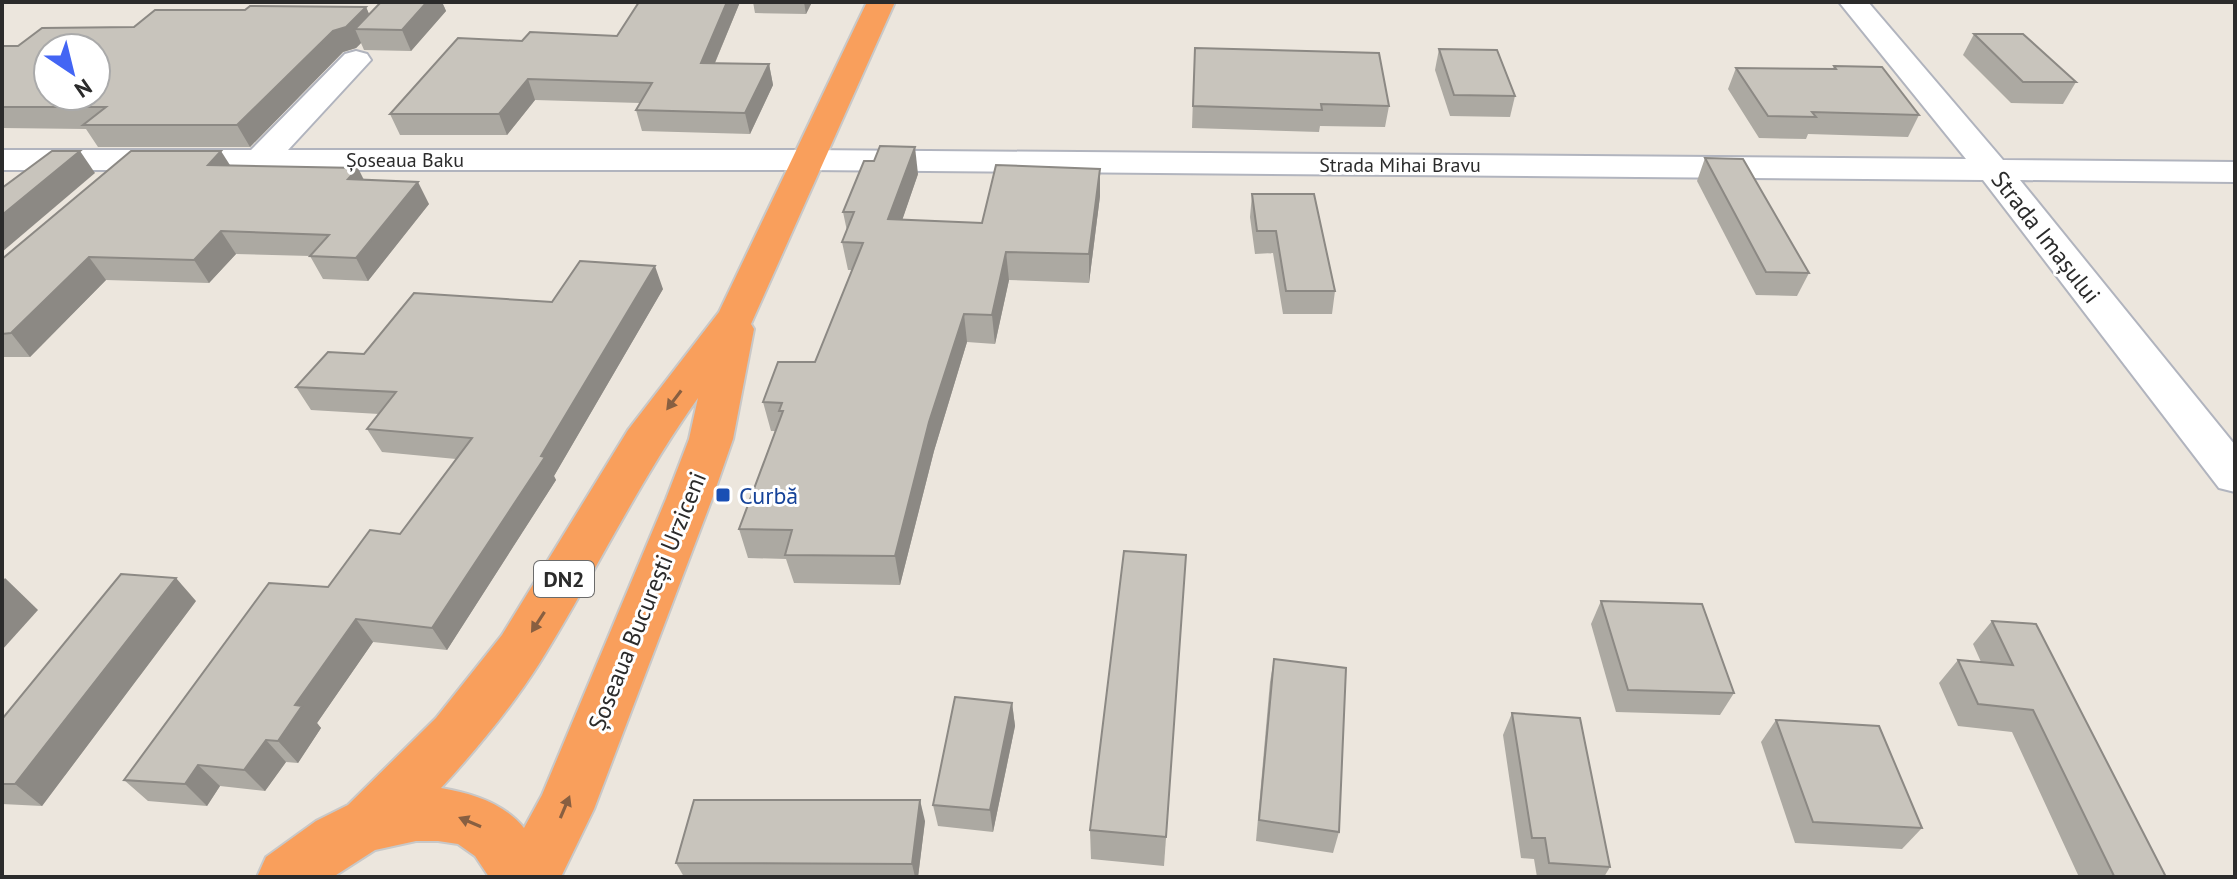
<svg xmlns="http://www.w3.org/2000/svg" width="2237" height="879" font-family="'PT Sans',sans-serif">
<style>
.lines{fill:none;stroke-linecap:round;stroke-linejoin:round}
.street-casing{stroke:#b1b4be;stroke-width:4}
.highway-casing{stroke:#c8c8c8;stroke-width:4}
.street{fill:#fff;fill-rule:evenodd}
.highway{fill:#f99f5c;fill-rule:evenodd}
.wall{fill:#aca9a2}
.shaded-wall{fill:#8c8984}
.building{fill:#c8c4bc;stroke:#8c8984;stroke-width:2;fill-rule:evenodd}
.oneway{fill:#885f41}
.transit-dot{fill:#1a4fb4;stroke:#fff;stroke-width:3}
.labels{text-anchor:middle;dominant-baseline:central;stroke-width:6;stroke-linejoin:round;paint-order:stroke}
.far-street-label{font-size:20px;fill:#2b2b2b;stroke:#fff}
.shield{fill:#fff;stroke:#6b6b6b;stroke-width:2}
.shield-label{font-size:22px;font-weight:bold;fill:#2b2b2b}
.street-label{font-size:24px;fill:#2b2b2b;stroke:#fff}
.transit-label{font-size:24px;fill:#164399;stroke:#fff;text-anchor:start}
</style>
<rect width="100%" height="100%" fill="#ece6dd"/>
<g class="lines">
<defs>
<path id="street" d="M1839 2H1868L2003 160 2235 162V182L2020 180 2235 445V492L2219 488 1983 180 807 170H2V150H251L345 54 356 51 367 54 371 60 288 150H807L1966 159Z"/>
<path id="highway" d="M867 2H895L751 324 754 329 733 439 712 499 594 809 561 877H489L475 856 458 844 438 841H416L375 850 333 877H257L266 857 316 821 348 805 436 718 502 635 628 430 719 312ZM698 398 689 439 666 499 542 795 524 828C504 803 471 793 441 788 476 750 511 708 539 664 594 576 638 482 698 398Z"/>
</defs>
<use href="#street" class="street-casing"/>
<use href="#highway" class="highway-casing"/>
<use href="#street" class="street"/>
<use href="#highway" class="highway"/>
</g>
<g class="wall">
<path d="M381 2H442L446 11 411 51 364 50 361 43 356 48 343 52 250 147H98L86 129 2 128V46H18L245 10 366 7 369 14Z"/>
<path d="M740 2 715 63 769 64 773 85 750 134 642 131 636 110 640 103 535 100 507 135H400L390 114 522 41 617 36Z"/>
<path d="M753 2H812L806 14 755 13Z"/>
<path d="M1974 34 2076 82 2063 104 2011 103 1963 55Z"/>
<path d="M1439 49 1515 96 1510 117 1450 116 1435 70Z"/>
<path d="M1834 66 1919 115 1908 137 1808 134 1806 139 1759 138 1728 89 1736 68 1833 69Z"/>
<path d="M1194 69 1389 106 1385 127 1320 126 1319 132 1192 128Z"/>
<path d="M1705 158 1809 273 1797 296 1756 295 1697 181Z"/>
<path d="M230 165 364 180 429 204 368 281 323 279 310 256 236 254 209 283 106 280 30 357H2V259Z"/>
<path d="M1100 169V196L1089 283 1009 280 995 344 967 342 934 451 900 585 794 583 786 559 748 558 739 529 775 431H771L763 402 815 362 852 270H848L842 242 847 231 843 212 918 174 902 220 982 223Z"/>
<path d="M1252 194 1335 291 1332 314H1283L1273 253 1255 254 1250 217Z"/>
<path d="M663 289 554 476 556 480 447 650 373 642 317 723 321 728 298 763 286 762 265 791 220 786 207 806 148 801 124 780 328 587 400 534 456 459 382 452 367 429 379 414 311 410 296 387 364 354 552 302Z"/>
<path d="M1186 555 1164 866 1091 859 1090 830Z"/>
<path d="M196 601 42 806 2 804V719Z"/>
<path d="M1601 601 1734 693 1720 715 1616 712 1591 624Z"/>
<path d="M1992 621 2166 877H2079L2012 732 1958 726 1939 683 1958 660 1981 662 1973 644Z"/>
<path d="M1274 659 1339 832 1333 853 1256 841 1270 682Z"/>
<path d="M1012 703 1015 726 993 832 938 826 933 805Z"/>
<path d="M1512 713 1610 867 1604 877H1537L1534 859 1521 858 1503 735Z"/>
<path d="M1776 720 1922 828 1902 849 1795 843 1761 742Z"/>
<path d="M925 821 918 877H684L676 863Z"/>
</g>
<g class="shaded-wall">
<path d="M427 2H442L446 11 411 51 402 30Z"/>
<path d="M727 2H740L706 84 701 63Z"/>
<path d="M804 2H812L806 14Z"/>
<path d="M366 7 375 28 355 29 361 43 356 48 343 52 250 147 237 125 333 31Z"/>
<path d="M769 64 773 85 750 134 745 113Z"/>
<path d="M528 79 535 100 507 135 499 114Z"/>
<path d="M915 147 918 174 893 247 888 219Z"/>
<path d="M80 151 95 173 2 252V215Z"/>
<path d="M221 151 235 173 208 165Z"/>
<path d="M358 168 369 190 348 179Z"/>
<path d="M1100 169V196L1089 283V254Z"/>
<path d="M418 182 429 204 368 281 356 258Z"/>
<path d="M221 231 236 254 209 283 194 260Z"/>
<path d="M1006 252 1009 280 995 344 992 315Z"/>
<path d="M89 257 106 280 30 357 11 333Z"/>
<path d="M655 266 663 289 554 476 556 480 447 650 432 628Z"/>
<path d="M964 314 967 342 934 451 900 585 895 556 929 422Z"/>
<path d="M5 578 38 610 2 650V582Z"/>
<path d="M176 578 196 601 42 806 15 784Z"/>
<path d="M356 619 373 642 317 723 321 728 298 763 278 741 295 705Z"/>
<path d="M1012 703 1015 726 993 832 990 810Z"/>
<path d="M266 740 286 762 265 791 244 770Z"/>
<path d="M198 765 220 786 207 806 185 784Z"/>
<path d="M920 800 925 821 918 877H915L912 864Z"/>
</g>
<g class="building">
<path d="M381 2H427L402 30 355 29Z"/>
<path d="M639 2H727L701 63 769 64 745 113 636 110 652 83 528 79 499 114H390L458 38 522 41 530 32 617 36Z"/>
<path d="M250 6 366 7 346 27 333 31 237 125H83L106 107H2V46H18L42 28 134 27 155 10H245ZM48 48H96V96H48Z"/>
<path d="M1974 34H2023L2076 82H2023Z"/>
<path d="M1195 48 1379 53 1389 106 1321 104 1322 110 1193 106Z"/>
<path d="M1439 49 1497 50 1515 96 1454 95Z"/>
<path d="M1834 66 1882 67 1919 115 1812 112 1816 117 1768 116 1736 68 1836 69Z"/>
<path d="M880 146 915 147 888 219 982 223 996 165 1100 169 1089 254 1006 252 992 315 964 314 929 422 895 556 785 555 792 530 739 529 783 411H779L782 403 763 402 778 362H815L863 243 842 242 854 212H843L864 161H874Z"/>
<path d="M52 151H80L2 215V188Z"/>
<path d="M131 151H221L208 165 358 168 348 179 418 182 356 258 310 256 329 235 221 231 194 260 89 257 11 333 2 334V259Z"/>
<path d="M1705 158 1743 159 1809 273 1766 272Z"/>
<path d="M1252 194H1314L1335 291H1286L1276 231H1257Z"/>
<path d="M580 261 655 266 541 456 545 457 432 628 356 619 295 705 302 706 278 741 266 740 244 770 198 765 185 784 124 780 269 583 328 587 370 530 400 534 472 438 367 429 396 392 296 387 328 352 364 354 414 293 552 302Z"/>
<path d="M1124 551 1186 555 1166 837 1090 830Z"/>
<path d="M121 574 176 578 15 784H2V719Z"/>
<path d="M1601 601 1702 604 1734 693 1628 690Z"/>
<path d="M1992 621 2036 624 2166 877 2114 876 2033 710 1978 704 1958 660 2013 665Z"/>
<path d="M1274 659 1346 668 1339 832 1259 820Z"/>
<path d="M955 697 1012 703 990 810 933 805Z"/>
<path d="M1512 713 1580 718 1610 867 1549 863 1545 838H1532Z"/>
<path d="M1776 720 1879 726 1922 828 1813 822Z"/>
<path d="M694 800H920L912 864 676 863Z"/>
</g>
<defs><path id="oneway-solid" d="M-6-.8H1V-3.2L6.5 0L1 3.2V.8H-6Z" transform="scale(2)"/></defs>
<g class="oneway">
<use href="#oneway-solid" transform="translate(674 400) rotate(127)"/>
<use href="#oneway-solid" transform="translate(538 622) rotate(123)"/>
<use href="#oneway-solid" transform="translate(565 807) rotate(-67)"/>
<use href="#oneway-solid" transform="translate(470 822) rotate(-157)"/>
</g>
<rect class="transit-dot" x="715" y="487" width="16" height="16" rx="4"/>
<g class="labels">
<g class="far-street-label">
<text x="405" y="160">Șoseaua Baku</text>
<text x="1400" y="165">Strada Mihai Bravu</text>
</g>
<rect class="shield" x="534" y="561" width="60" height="36" rx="6"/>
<g class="shield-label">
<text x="564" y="579">DN2</text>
</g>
<g class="street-label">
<text transform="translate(2046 237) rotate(52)">Strada Imașului</text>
<text transform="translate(647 601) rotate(-68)">Șoseaua București Urziceni</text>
</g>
<g class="transit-label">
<text x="739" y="495">Curbă</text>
</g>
</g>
<rect width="2237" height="879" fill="none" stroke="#2b2b2b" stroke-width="8"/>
<g transform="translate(72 72) rotate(145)"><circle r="38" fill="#ffffff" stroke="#aaaaaa" stroke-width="2"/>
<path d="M0-6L14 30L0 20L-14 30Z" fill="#4365f4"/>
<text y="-12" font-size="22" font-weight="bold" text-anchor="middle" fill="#2b2b2b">N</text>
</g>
</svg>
